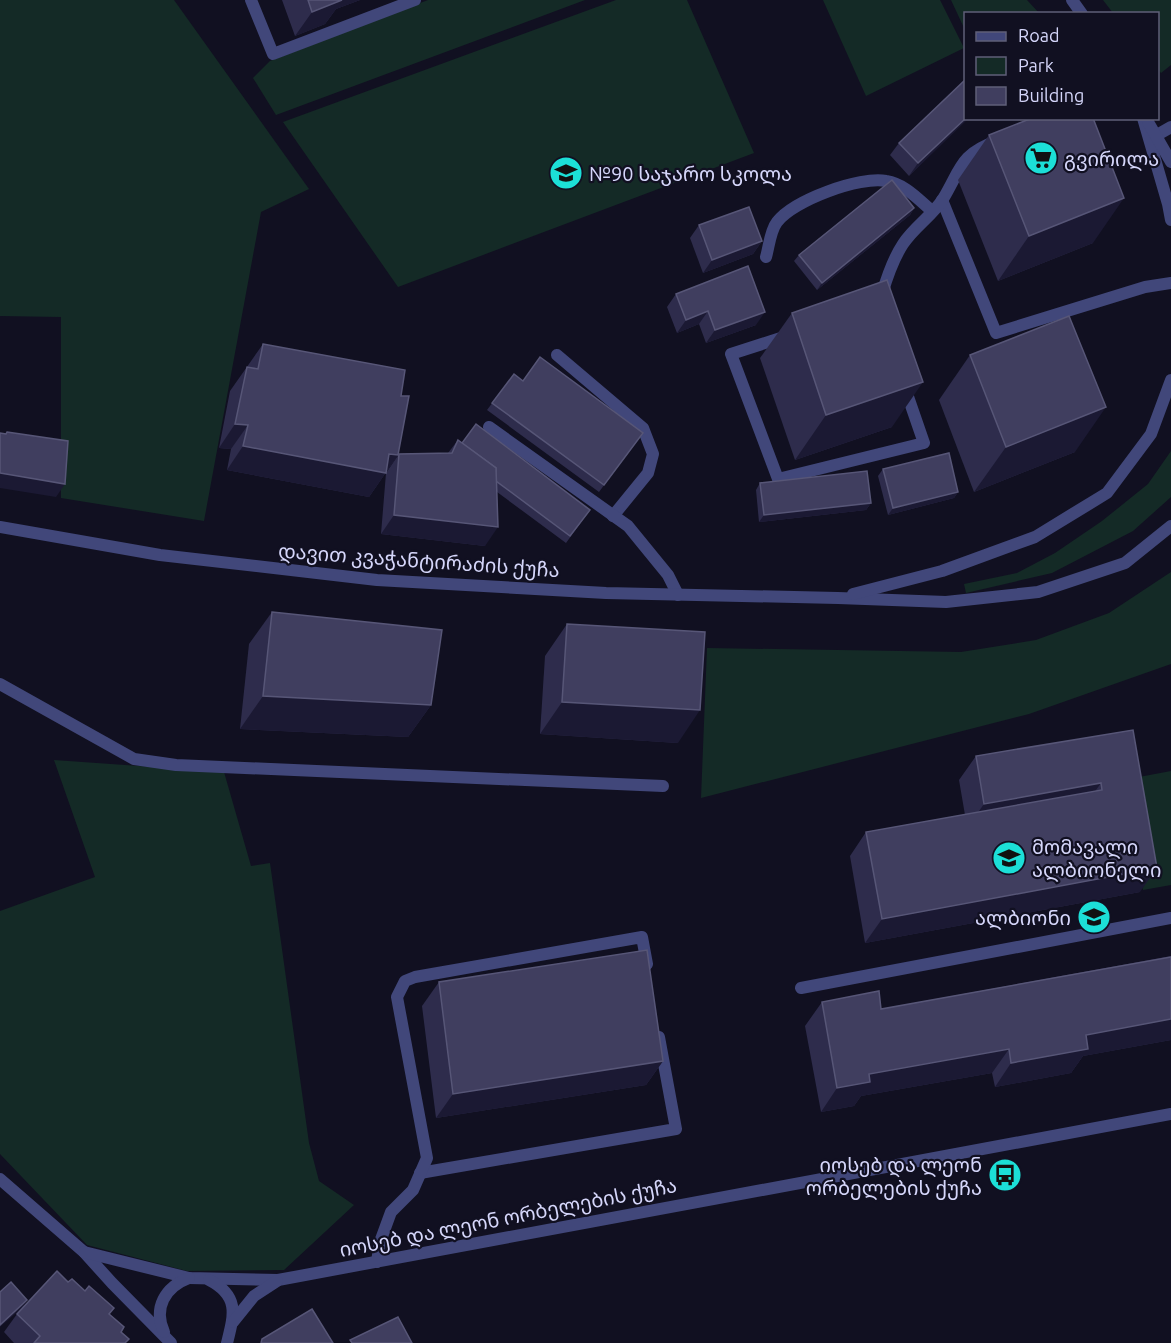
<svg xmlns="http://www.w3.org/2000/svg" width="1171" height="1343" font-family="Ubuntu,'Noto Sans Georgian',sans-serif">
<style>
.green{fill:#142a26}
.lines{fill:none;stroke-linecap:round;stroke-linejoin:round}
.service{stroke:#41477a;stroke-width:12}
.tertiary{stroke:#41477a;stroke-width:12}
.wall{fill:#2e2c4c}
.shaded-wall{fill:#1b1933}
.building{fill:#403e5f;stroke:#575677;stroke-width:1.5}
.labels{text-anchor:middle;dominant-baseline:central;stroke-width:4.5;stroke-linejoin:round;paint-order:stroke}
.poi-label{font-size:20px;fill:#d5d6fa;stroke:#111021;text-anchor:start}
.street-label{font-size:20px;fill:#d5d6fa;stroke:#111021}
</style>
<rect width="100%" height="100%" fill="#111021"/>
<g class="green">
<path d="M0 0H174L309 189 261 212 204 521 61 498V317L0 316Z"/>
<path d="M428 0H585L276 115 253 78 270 61Z"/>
<path d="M616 0H687L754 153 398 287 283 122Z"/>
<path d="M823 0H940L964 48 866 96Z"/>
<path d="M951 0H1027L1039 13 966 14 965 30Z"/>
<path d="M1103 0H1171V65L1161 73 1158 69V14L1113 13Z"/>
<path d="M1171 451V497L1133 531 1052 573 966 593 964 584 1017 573 1055 553 1102 521 1148 484Z"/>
<path d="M1171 572V664L1029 714 701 798 707 648 961 652 1036 640 1109 613Z"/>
<path d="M54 760 224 772 251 866 270 863 309 1143 319 1181 354 1205 284 1270 187 1271 87 1245 0 1154V911L95 877Z"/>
<path d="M1171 771V885L1143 890 1123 780Z"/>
</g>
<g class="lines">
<g class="service">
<path d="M251 0 273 54 415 0"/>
<path d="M1157 135 1171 127"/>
<path d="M942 200 996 333 1145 287 1171 283"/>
<path d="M766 257C769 247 770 231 777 222 794 200 860 176 886 181 905 184 918 199 932 211"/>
<path d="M882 294C887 277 893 259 903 244 914 227 933 215 943 199 961 169 960 154 997 141"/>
<path d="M787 336 731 354 778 479 924 443 905 388"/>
<path d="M557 355 643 428 653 454 648 473 613 516"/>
<path d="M489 427 628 526 668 575 678 595"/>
<path d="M0 684 134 759 176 765 663 786"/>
<path d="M801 988 1171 918"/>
<path d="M420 1173 676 1129 659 1037"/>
<path d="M377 1262 380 1242 391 1212 413 1190 427 1158 397 997 405 981 415 977 642 937 647 964"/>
</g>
<g class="tertiary">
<path d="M1072 0 1082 14"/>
<path d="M1143 118 1168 204 1171 220"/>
<path d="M1148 122 1171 162"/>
<path d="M0 527 160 555 377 580 606 593 838 598 946 602 1038 592 1125 563 1171 526"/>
<path d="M853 594 942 571 1035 537 1107 493 1151 434 1171 380"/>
<path d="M0 1179 84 1252 112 1283 171 1343"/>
<path d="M84 1252 189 1278 278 1280 1171 1114"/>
<path d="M209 1280C240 1296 234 1315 227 1343"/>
<path d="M233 1322 254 1296 277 1281"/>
<path d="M164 1332C153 1308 165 1287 189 1278"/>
</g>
</g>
<g class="wall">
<path d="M282 0H360L336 9 325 24 295 36Z"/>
<path d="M966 118 909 176 890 155 899 143Z"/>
<path d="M989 135 1093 243 998 281 958 180Z"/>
<path d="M914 208 910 215 817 290 794 261 799 255Z"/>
<path d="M699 225 762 241 753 254 703 273 690 238Z"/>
<path d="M676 294 756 325 706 343 699 324 677 333 667 307Z"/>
<path d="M792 313 892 427 795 460 760 358Z"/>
<path d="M263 344 401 396 398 455 369 497 227 470 231 449 219 448 230 391Z"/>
<path d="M970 355 1075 452 974 492 939 400Z"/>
<path d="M514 374 523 381 643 433 599 492 487 410Z"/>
<path d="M458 440 462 443 590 510 566 543 497 492 485 546 381 534 386 473 399 454 448 453Z"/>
<path d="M883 469 958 492 954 498 888 515 878 476Z"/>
<path d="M760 483 871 503 866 510 759 522 756 490Z"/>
<path d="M272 612 431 705 408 737 240 729 249 644Z"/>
<path d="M567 624 678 743 540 734 545 656Z"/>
<path d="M1133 730 1140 892 865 943 850 856 866 832 965 815 959 780 976 756Z"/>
<path d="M1171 956V1040L1083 1056 1071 1073 995 1087 992 1073 861 1096 854 1106 821 1112 805 1026 822 1002 881 1009Z"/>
<path d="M439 982 663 1061 646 1085 436 1118 422 1006Z"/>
<path d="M68 1282 110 1314 121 1332 126 1343H14L4 1332 17 1314Z"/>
</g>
<g class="shaded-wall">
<path d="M332 0H360L336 9 325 24 295 36 312 12Z"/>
<path d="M966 118H969L909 176 918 163Z"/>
<path d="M1124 198 1093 243 998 281 1029 236Z"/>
<path d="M914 208 910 215 817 290 822 283Z"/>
<path d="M762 241 753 254 703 273 712 260Z"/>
<path d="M708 311 699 324 677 333 686 320Z"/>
<path d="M765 312 756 325 706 343 715 330Z"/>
<path d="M923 382 892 427 795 460 826 415Z"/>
<path d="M1106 407 1075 452 974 492 1006 447Z"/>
<path d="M235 424 248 425 231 449 219 448Z"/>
<path d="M243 446 389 454 398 455 369 497 227 470Z"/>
<path d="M0 473 65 484 56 497 0 488Z"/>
<path d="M958 492 954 498 888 515 893 508Z"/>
<path d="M871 503 866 510 759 522 764 515Z"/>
<path d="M394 515 498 527 485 546 381 534Z"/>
<path d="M263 696 431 705 408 737 240 729Z"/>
<path d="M562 702 700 710 678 743 540 734Z"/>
<path d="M1101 783 1084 807 967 828 984 804Z"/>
<path d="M1157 868 1140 892 865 943 882 919Z"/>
<path d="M1171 1019V1040L1083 1056 1071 1073 995 1087 1011 1063 1086 1035Z"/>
<path d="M1009 1049 992 1073 861 1096 854 1106 821 1112 837 1088 869 1074Z"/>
<path d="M663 1061 646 1085 436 1118 453 1094Z"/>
<path d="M27 1300 23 1307 0 1327V1325Z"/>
</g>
<g class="building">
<path d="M308 0H342L312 12Z"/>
<path d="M966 79V118L918 163 899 143Z"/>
<path d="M1032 118H1093L1124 198 1029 236 989 135Z"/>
<path d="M892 180 914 208 822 283 799 255Z"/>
<path d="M749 207 762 241 712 260 699 225Z"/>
<path d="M748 266 765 312 715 330 708 311 686 320 676 294Z"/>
<path d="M887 280 923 382 826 415 792 313Z"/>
<path d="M1069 316 1106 407 1006 447 970 355Z"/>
<path d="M263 344 405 370 401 396H409L398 455 389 454 386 473 243 446 248 425 235 424 247 367 258 369Z"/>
<path d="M540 357 643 433 604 485 492 403 514 374 523 381Z"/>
<path d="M476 424 590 510 570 536 496 481V468L462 443Z"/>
<path d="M7 432 68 441 65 484 0 473V433L6 434Z"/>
<path d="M458 440 496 468 498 527 394 515 399 454 452 453Z"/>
<path d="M949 453 958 492 893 508 883 469Z"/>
<path d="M867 471 871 503 764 515 760 483Z"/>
<path d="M272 612 442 630 431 705 263 696Z"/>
<path d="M567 624 705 632 700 710 562 702Z"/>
<path d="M1133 730 1157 868 882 919 866 832 1102 790 1101 783 984 804 976 756Z"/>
<path d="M647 950 663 1061 453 1094 439 982Z"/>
<path d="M1171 957V1019L1086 1035 1088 1049 1011 1063 1009 1049 869 1074 870 1082 837 1088 822 1002 879 991 881 1009Z"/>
<path d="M57 1271 68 1282 72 1279 85 1291 89 1286 114 1308 109 1314 124 1327 121 1332 129 1339 125 1343H34L40 1336 17 1314Z"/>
<path d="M11 1282 27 1300 0 1325V1292Z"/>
<path d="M312 1309 333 1343H261L262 1339Z"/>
<path d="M398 1317 412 1343H352L350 1340Z"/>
</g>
<defs>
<symbol id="supermarket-disc" viewBox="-11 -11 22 22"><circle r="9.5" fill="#1cdfd7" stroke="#111021"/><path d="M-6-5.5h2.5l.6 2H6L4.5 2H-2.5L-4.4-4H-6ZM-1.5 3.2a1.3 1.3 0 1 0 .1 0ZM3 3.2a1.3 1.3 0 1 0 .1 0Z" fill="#111"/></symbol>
<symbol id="school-disc" viewBox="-11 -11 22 22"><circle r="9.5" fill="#1cdfd7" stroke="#111021"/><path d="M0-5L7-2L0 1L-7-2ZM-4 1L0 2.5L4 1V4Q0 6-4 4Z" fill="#111"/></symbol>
<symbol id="bus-disc" viewBox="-11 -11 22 22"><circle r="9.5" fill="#1cdfd7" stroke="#111021"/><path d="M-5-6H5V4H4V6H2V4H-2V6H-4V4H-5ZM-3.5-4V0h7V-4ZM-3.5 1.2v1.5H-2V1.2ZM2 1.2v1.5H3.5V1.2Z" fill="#111"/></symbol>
</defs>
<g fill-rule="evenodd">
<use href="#supermarket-disc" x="1022" y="139" width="38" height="38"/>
<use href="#school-disc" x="547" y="154" width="38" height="38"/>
<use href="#school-disc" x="990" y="839" width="38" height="38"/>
<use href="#school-disc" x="1075" y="898" width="38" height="38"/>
<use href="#bus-disc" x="986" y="1156" width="38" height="38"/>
</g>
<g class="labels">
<g class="poi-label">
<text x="1064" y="158">გვირილა</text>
<text x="589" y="173">№90 საჯარო სკოლა</text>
<text x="1032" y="846">მომავალი<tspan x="1032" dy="23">ალბიონელი</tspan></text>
<text x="1071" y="917" text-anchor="end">ალბიონი</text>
<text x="982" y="1164" text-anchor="end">იოსებ და ლეონ<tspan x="982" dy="23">ორბელების ქუჩა</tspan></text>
</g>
<g class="street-label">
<text transform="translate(419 560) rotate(4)">დავით კვაჭანტირაძის ქუჩა</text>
<text transform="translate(508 1217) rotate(-11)">იოსებ და ლეონ ორბელების ქუჩა</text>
</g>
</g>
<rect x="964" y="12" width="195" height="108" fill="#111021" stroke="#5f5f78" stroke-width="1.5"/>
<rect x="976" y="32" width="30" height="9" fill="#41477a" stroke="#5f5f78" stroke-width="1.5"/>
<text x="1018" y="42" font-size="18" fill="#d5d6fa">Road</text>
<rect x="976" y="57" width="30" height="18" fill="#142a26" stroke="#5f5f78" stroke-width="1.5"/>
<text x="1018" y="72" font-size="18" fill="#d5d6fa">Park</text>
<rect x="976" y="87" width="30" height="18" fill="#403e5f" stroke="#5f5f78" stroke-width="1.5"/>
<text x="1018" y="102" font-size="18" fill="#d5d6fa">Building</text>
</svg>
